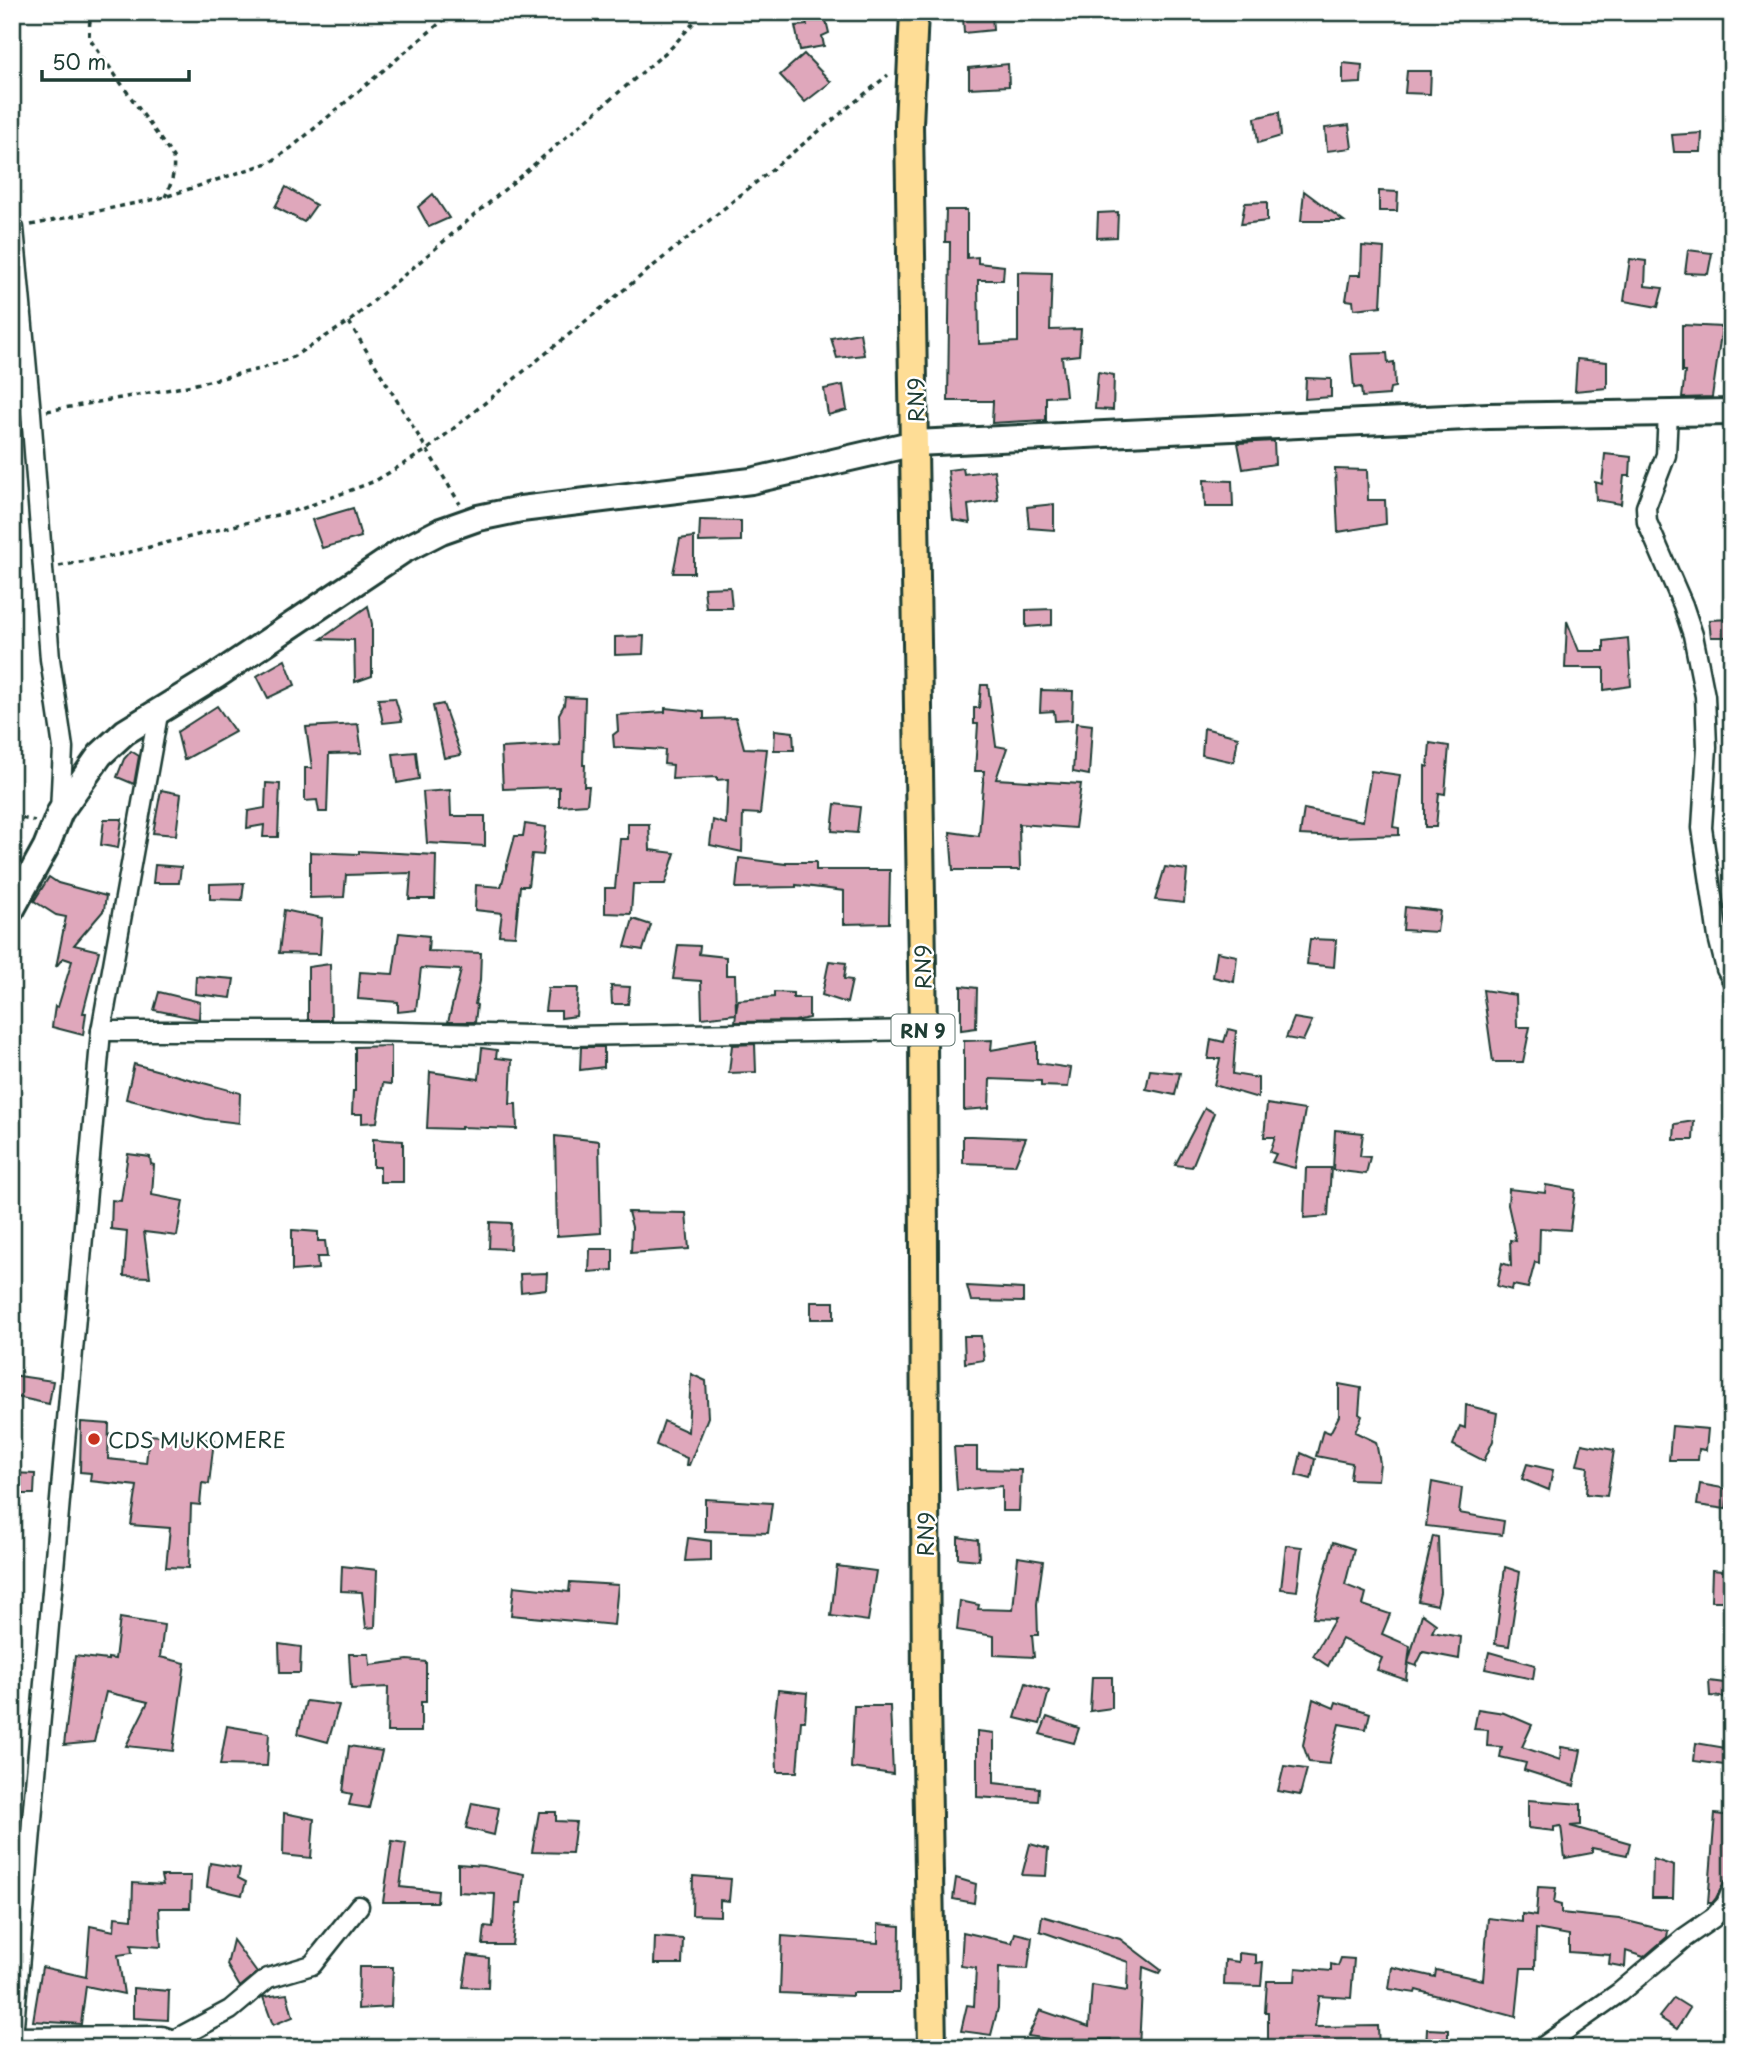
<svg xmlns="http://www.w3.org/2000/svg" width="1744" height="2060" font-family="'Playpen Sans',sans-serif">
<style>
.building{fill:#dfa7bb;stroke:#1f3d34;stroke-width:2}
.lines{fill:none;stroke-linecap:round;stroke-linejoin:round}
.street-casing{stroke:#1f3d34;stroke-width:23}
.secondary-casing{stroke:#1f3d34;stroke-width:30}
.primary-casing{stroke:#1f3d34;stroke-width:32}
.path{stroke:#1f3d34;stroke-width:3.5;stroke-dasharray:5 5;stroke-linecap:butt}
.street{stroke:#fff;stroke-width:18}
.secondary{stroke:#fff;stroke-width:24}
.primary{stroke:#fedd96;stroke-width:26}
.poi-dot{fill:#c8321e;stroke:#fff;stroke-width:2.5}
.labels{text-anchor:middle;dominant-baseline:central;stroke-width:5;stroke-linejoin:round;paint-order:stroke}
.shield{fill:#fff;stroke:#627771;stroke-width:2}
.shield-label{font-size:19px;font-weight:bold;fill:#1f3d34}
.street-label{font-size:21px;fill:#1f3d34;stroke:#fff}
.poi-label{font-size:21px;fill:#1f3d34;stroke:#fff;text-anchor:start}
</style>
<rect width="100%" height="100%" fill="#fff"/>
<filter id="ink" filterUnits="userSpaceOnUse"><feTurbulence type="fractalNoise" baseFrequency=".0143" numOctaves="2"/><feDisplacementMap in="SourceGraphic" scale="14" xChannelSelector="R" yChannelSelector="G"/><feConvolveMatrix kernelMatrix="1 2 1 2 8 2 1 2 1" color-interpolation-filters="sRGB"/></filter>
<g filter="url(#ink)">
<g class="building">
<path d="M804 12H824L829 33 822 36 824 46 800 50 795 26 807 25Z"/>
<path d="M992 14 993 30 964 33 963 17Z"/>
<path d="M804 54 831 82 805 102 780 75Z"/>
<path d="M1343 63 1362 65 1361 83 1343 84Z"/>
<path d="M1008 64 1009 86 969 88V68Z"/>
<path d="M1407 71H1431L1430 94 1405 93Z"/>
<path d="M1279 112 1281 136 1258 143 1255 118Z"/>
<path d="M1349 125 1352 148 1327 151 1325 128Z"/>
<path d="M1702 133 1701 152H1674L1672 135Z"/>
<path d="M286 187 316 205 304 222 275 207Z"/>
<path d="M1304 191 1344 221H1301Z"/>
<path d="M1379 191 1398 192 1397 211H1379Z"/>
<path d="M433 194 449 218 429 227 418 207Z"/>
<path d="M1267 202V221L1241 224 1245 203Z"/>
<path d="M946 210H967V258L978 257V263L1004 266 1003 280H978L979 344 1018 342V272L1052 273 1050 330 1081 329 1079 355 1062 357 1066 396 1046 397V420L992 423 993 401H948L950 242H945Z"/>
<path d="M1118 212 1117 237 1097 238 1098 213Z"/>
<path d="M1362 246 1384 248 1381 306 1354 309 1353 301 1346 300 1350 275H1361Z"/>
<path d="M1688 250 1712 253 1708 274 1685 273Z"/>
<path d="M1630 259 1646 261 1645 286 1663 288 1658 307 1624 301Z"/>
<path d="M1682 325 1722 327 1712 397 1682 398 1685 372H1682Z"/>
<path d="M860 333 864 355 837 358 831 338Z"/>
<path d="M1387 353 1388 363 1394 362 1395 387 1390 388 1389 395 1362 397 1361 387 1354 388 1351 354Z"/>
<path d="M1577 359 1607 362V388L1575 391Z"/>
<path d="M1098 372 1114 375 1113 410 1095 409Z"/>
<path d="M1306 378 1331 379V397L1305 399Z"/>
<path d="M843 385 847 410 828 415 824 389Z"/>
<path d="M1274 441 1275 464 1243 469 1238 443Z"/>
<path d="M1605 454 1631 457 1630 476H1624L1621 504 1596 500 1595 482 1602 484Z"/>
<path d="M963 468 964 474 994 470 998 500 968 505 970 523 953 520 948 470Z"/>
<path d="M1335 469 1367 470 1368 500H1385L1386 524 1338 532Z"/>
<path d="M1204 480 1232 481 1233 507H1205Z"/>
<path d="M1054 504V530L1029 528 1027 507Z"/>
<path d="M353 508 361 537 322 548 312 520Z"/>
<path d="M700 520 741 521V541L699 542Z"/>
<path d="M694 537V573H673L680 539Z"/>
<path d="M730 587 732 608H706L704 588Z"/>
<path d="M368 606 372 624V676L355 682 354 640 321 639Z"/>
<path d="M1052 609V625L1026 627V610Z"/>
<path d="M1732 619V637H1711L1709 620Z"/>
<path d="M1567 621 1579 651H1604V641L1628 638 1631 686 1604 690V668H1565Z"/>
<path d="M644 636 643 654 615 655V637Z"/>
<path d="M285 660 295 685 268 698 257 676Z"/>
<path d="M981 685H988L996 746 1007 748 996 779 1081 784 1075 828 1019 824 1020 870H953L950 832 979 836 984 771H975L978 724H974V708H979Z"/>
<path d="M1041 690 1073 691 1072 720 1055 721 1054 711 1040 712Z"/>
<path d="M565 697 585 698 583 765H585L584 786H589L587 804 559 806V787L503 789 501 748 560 745 559 714 564 705Z"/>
<path d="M395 698 402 721 383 723 378 699Z"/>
<path d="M443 704 461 755 444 758 433 706Z"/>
<path d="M217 706 235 732 184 760 177 732Z"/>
<path d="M665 708 704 712V719L736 718 744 748 767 749 760 814 743 813 742 852 710 845 713 820 726 824 728 779 717 780V777L672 779 673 765 664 764 665 750 614 747 613 735 618 731 617 715 665 712Z"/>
<path d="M1076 723 1092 725 1089 775 1073 772Z"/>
<path d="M358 724 362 753 329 754 327 812H319L317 800 305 801V768H312L306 727Z"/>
<path d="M1204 728 1238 737 1234 762 1202 755Z"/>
<path d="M775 730 793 732 794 750H774Z"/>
<path d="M1430 743 1449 746 1445 794 1439 793 1436 827H1425V766L1428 767Z"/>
<path d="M131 751 139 756 134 784 117 777 124 759Z"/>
<path d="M416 752 419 779 397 783 393 754Z"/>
<path d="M1371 771 1400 775 1393 827 1399 828V835L1338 837 1300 835 1304 809 1363 821Z"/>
<path d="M266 783 280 784 278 837H263L264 825 247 828 248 811 265 808Z"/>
<path d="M161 790 181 794 176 835 153 833Z"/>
<path d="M450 790 451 816H485V846L427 843 423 792Z"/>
<path d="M835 804 860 807 857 833 832 831Z"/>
<path d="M104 819H122L118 848 101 845Z"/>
<path d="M525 824 546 827 543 855 532 854 528 886H520L515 936 499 935 502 913 475 910 476 885 501 887 515 836H523Z"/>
<path d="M628 824H649L650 850 675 853 665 884H633L631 914 605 913V888H615L620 839H628Z"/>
<path d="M359 851 436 855 435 899H409L411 873 346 875 344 897 310 898V852L359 854Z"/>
<path d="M739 858 786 864V862H816V870H890L889 923 844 924V891L796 885V887L736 888Z"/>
<path d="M155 865 181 867 179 883H153Z"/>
<path d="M1165 867 1187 870 1184 903 1155 900Z"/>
<path d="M49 877 58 883 106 896 104 910 74 945 99 951 83 1013H86L83 1035 52 1027 55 1006 58 1007 72 961 63 958 56 967 66 917 56 915 34 901Z"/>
<path d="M244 883 242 900 210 899V884Z"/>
<path d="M1405 907 1440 911 1437 932 1403 930Z"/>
<path d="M284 910 322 918 320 954 279 953Z"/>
<path d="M633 919 651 925 643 950 625 947Z"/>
<path d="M399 933 429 936 428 951 481 953 480 981 475 1004 477 1005 475 1022H448L461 970 421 968 416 1010 398 1012V1002L358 999 360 972 393 974Z"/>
<path d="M1310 939 1336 940 1334 967 1307 964Z"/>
<path d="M678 945 700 946 699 954 726 957V975H735L736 1013 738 1000 774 997V992L793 993V998H809V1018L795 1021 735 1022 736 1014 702 1018 701 981 673 979Z"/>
<path d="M1217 952 1237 956 1234 982 1213 977Z"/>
<path d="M829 961 846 963 844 979 852 980 847 1003 822 995Z"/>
<path d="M330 964 331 1020H308V967Z"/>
<path d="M196 976 234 979 231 998 195 994Z"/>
<path d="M611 986 630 987 628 1004H612Z"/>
<path d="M961 986 977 988 976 1028 961 1030Z"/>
<path d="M548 988H578L576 1016 561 1018V1011H545Z"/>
<path d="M1483 990 1516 995 1517 1027H1530L1523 1062H1493Z"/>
<path d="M159 992 200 1002 199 1019 154 1010Z"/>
<path d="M1294 1018 1312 1021 1303 1041 1286 1038Z"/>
<path d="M1228 1029 1236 1031 1233 1074 1258 1078V1098L1214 1085 1220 1059H1208L1211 1039 1224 1042Z"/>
<path d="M992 1040 991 1050 1037 1042V1063L1071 1068 1068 1087 1041 1086V1081L990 1079 989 1108 964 1110V1041Z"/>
<path d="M755 1044 756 1072 729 1073 732 1045Z"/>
<path d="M391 1046V1084L383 1083 377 1122 362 1123V1114H352L353 1091H355V1047Z"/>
<path d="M581 1047H604V1067L580 1070Z"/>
<path d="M482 1048 497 1050 496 1058 512 1060 510 1104H516L517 1129 461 1127V1129L427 1128 430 1072 479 1079Z"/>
<path d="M134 1064 240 1093 239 1123 206 1119 126 1099Z"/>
<path d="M1150 1070 1180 1073 1175 1095 1146 1089Z"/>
<path d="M1267 1104 1305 1110 1295 1168 1272 1162 1276 1154 1270 1152 1275 1137H1264Z"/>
<path d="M1205 1108 1214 1113 1192 1167 1175 1165Z"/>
<path d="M1694 1121 1693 1140H1674L1675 1124Z"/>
<path d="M1335 1130 1363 1133 1360 1156 1370 1157 1366 1174 1333 1170Z"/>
<path d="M555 1136 599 1141 601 1233 557 1236Z"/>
<path d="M963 1136H971L1026 1138 1015 1165 963 1163Z"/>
<path d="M373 1139 403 1141V1182H380V1167H373Z"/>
<path d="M128 1154 150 1157 151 1164 154 1165 152 1195 183 1201 177 1236 144 1232 150 1277 124 1276 127 1231 111 1229 112 1200 121 1201Z"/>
<path d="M1306 1168H1331L1328 1216 1304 1218Z"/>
<path d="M1546 1185 1575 1190 1570 1230 1540 1228 1539 1263 1535 1262 1528 1288 1513 1285 1512 1290 1497 1286 1502 1263 1511 1266 1510 1240 1516 1241 1508 1205 1509 1189 1545 1193Z"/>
<path d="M628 1212 686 1213 689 1249 631 1253 632 1227Z"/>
<path d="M490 1222 511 1223 510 1249 489 1248Z"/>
<path d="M292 1230 318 1232V1241H325L327 1257H317L318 1269 292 1271Z"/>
<path d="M590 1249H613V1270L589 1272Z"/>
<path d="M547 1273 546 1289 521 1292 520 1274Z"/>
<path d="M967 1286 1023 1289V1302L971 1301Z"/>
<rect x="811" y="1302" width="23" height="17"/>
<path d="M964 1336H981L984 1360 965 1363Z"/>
<path d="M691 1374 706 1381 708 1417 689 1465H686L687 1458 656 1445 664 1421 688 1432Z"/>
<path d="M12 1375 53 1381 49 1404 12 1396Z"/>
<path d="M1339 1384 1361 1388 1359 1414 1362 1416 1355 1432 1376 1442 1380 1463 1378 1480 1350 1479 1352 1463 1316 1456 1323 1430 1330 1433 1339 1416Z"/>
<path d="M1466 1405 1497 1413 1493 1441 1484 1461 1453 1445 1460 1426 1465 1428Z"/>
<path d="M81 1422 109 1424 108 1459 146 1463 149 1435 214 1440 209 1484 202 1483 200 1505 191 1504 189 1568 166 1567 170 1528 131 1525 137 1486 90 1481 91 1473 80 1472Z"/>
<path d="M1672 1426 1708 1429 1706 1450 1699 1449 1698 1460H1669Z"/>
<path d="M1582 1444 1614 1450 1607 1496 1586 1494 1588 1467 1577 1465Z"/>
<path d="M954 1447H977V1469L1021 1470 1019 1511H1002V1486L957 1490Z"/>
<path d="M1301 1453 1315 1459 1311 1479 1296 1475Z"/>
<path d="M1527 1464 1553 1470 1549 1490 1522 1479Z"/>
<path d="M12 1473 35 1474 34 1494H12Z"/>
<path d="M1432 1482 1462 1488 1459 1513 1504 1521 1502 1535 1426 1526Z"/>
<path d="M1700 1484 1728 1489 1726 1509 1697 1505Z"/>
<path d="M705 1499 772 1503 768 1533 705 1531Z"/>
<path d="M1433 1536 1438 1537 1440 1592 1437 1605 1418 1601Z"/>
<path d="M958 1537 978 1540 979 1560 958 1558Z"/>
<path d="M688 1538 711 1541V1560L685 1561Z"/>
<path d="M1333 1542 1354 1549 1345 1585 1366 1593 1363 1605 1390 1614 1382 1634 1410 1646 1408 1663 1422 1614 1436 1624 1432 1632 1461 1637 1459 1659 1423 1652 1416 1666 1408 1663 1406 1680 1377 1670 1382 1658 1342 1639 1328 1666 1313 1656 1335 1619 1313 1618Z"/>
<path d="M1286 1545 1302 1547 1297 1591 1281 1589Z"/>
<path d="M1018 1557 1043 1561 1037 1604 1038 1635H1032L1034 1657 994 1655V1636L957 1630 960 1601 979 1605 978 1609 1013 1610Z"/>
<path d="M342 1566 377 1570 375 1627 366 1628 362 1592 341 1591Z"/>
<path d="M837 1566 876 1571 868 1621 831 1616Z"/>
<path d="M1505 1567 1520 1572 1509 1646 1495 1644Z"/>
<path d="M1712 1570 1732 1572V1601H1711Z"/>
<path d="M570 1582 618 1585 614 1625 511 1615 514 1586 569 1592Z"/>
<path d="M120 1618 164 1625 160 1657 185 1663 173 1751 126 1746 148 1702 106 1692 94 1742 64 1745 75 1656 108 1660V1658L115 1659Z"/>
<path d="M279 1644 301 1647 300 1673H280Z"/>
<path d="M1489 1652 1535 1665 1533 1679 1485 1669Z"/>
<path d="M349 1654H369L370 1665 408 1660 426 1662V1702H421V1732H387L388 1687 351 1689Z"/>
<path d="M1092 1677H1112V1708L1090 1711Z"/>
<path d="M1709 1681 1732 1684V1698L1710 1696Z"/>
<path d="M1026 1683 1049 1691 1040 1724 1015 1718Z"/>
<path d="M778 1690 807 1693 805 1721H801L797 1772H777L775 1716Z"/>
<path d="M1313 1699 1334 1708 1336 1702 1370 1713 1366 1729 1339 1724 1329 1764 1309 1762 1303 1745Z"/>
<path d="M306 1701 339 1705 328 1742 298 1734Z"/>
<path d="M854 1706H890L893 1774 851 1768Z"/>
<path d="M1478 1709 1504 1713 1532 1725 1522 1747 1560 1760 1561 1747 1581 1750 1574 1786 1524 1770 1526 1763 1500 1757 1502 1747 1487 1746 1488 1730 1474 1729Z"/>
<path d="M1047 1717 1079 1728 1074 1743 1040 1734Z"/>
<path d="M227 1726 269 1733 267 1766 220 1765Z"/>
<path d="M977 1731 994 1733V1783L1039 1788 1038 1801 977 1797Z"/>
<path d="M1696 1743 1732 1749V1766L1694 1761Z"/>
<path d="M349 1746 382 1751 369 1808 349 1805 352 1794 343 1792Z"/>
<path d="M1284 1766 1307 1769 1300 1795 1278 1791Z"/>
<path d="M1528 1800 1581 1804V1825L1570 1826 1630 1843 1627 1855 1592 1848V1853L1565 1858 1561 1826 1554 1827V1831L1528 1828Z"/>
<path d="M472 1803 499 1808 494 1835 466 1828Z"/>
<path d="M539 1812H556V1821L576 1822 572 1853 532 1852Z"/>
<path d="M284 1813 314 1819 311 1858 283 1855Z"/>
<path d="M1715 1814 1732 1816V1859L1729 1875 1732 1878 1725 1881 1716 1898 1712 1903H1708Z"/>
<path d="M392 1841 406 1843 400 1887 438 1891 437 1902H383Z"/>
<path d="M1030 1844 1048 1849 1046 1876 1022 1875Z"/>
<path d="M1653 1859 1674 1866 1673 1898H1652Z"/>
<path d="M210 1863 240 1868 238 1878 246 1882 242 1895 207 1887Z"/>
<path d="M458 1864 484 1866 524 1874 521 1903H517L512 1945H483L485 1926 493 1927 495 1894 458 1892Z"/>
<path d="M161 1876H191L190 1908H159L161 1947 131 1945 132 1953 118 1955 124 1994 86 1986 81 2024 33 2021 42 1967 86 1977 90 1926 114 1931 115 1917 132 1919 133 1883 163 1885Z"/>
<path d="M693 1876 731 1879 729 1901 720 1900V1916L692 1915Z"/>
<path d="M956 1878 976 1884 974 1903 953 1899Z"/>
<path d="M1538 1887 1556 1888 1554 1903 1561 1905V1913L1619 1919 1668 1931 1667 1937 1644 1957 1626 1951 1625 1967 1609 1964 1610 1955 1569 1952V1935L1536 1929 1535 1968H1521L1516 2017 1416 1990 1415 1993 1389 1989 1392 1967 1435 1977 1436 1970 1483 1980 1488 1918 1522 1922V1914L1536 1916Z"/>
<path d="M1042 1916 1120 1939 1161 1970 1159 1973 1143 1967 1139 2048H1112L1111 2039 1056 2040 1028 2036 1040 2010 1089 2027 1092 1985 1127 1991 1128 1962 1040 1931Z"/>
<path d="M878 1924 900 1926 899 1993H852V1996L780 1993 782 1936 878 1943Z"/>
<path d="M963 1932 1012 1943 1015 1933 1032 1937 1028 1969 999 1968 998 2008 991 2035 961 2031 967 2005 974 2006 976 1968 961 1966Z"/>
<path d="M655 1937 683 1939 682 1964H654Z"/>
<path d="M233 1940 257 1973 240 1987 227 1965Z"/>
<path d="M1239 1953 1256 1955V1963L1263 1962 1261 1986 1224 1985 1225 1960 1239 1962Z"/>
<path d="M468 1955 489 1958 488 1988 463 1987Z"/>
<path d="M1341 1958 1354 1959 1351 1998 1319 1996 1315 2027 1378 2026 1379 2048H1268V2012H1265L1267 1981H1295L1296 1968 1331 1971V1964L1338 1966Z"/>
<path d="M359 1967H393L391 2007 358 2009Z"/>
<path d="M133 1988 169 1991 168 2020 133 2018Z"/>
<path d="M287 1994 293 2017 273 2025 263 1997Z"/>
<path d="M1674 1998 1690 2008 1677 2029 1659 2017Z"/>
<path d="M1427 2029 1448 2030V2048H1426Z"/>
</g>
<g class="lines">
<defs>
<g id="street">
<path d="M14 228 31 413 50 659 63 748 60 812"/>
<path d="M1668 413 1666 455 1646 507 1647 522 1683 605 1693 635 1705 696 1707 747 1702 828 1718 937 1726 969 1732 980"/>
<path d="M101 1031H356L571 1036 923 1030"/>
<path d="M12 2037 162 2036 174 2040 175 2048"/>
<path d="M13 2037 101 1031 159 709"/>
<path d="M174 2040 230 2010 268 1978 312 1965 359 1906"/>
<path d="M1541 2048 1620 1992 1684 1938 1713 1918 1726 1904 1732 1890"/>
</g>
<path id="secondary" d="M12 909 46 847 60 812 100 755 125 732 216 676 402 551 441 531 478 518 521 509 751 481 915 443 1488 416 1732 412"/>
<path id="primary" d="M914 12 909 125 923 1030 926 1700 932 2048"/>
</defs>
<use href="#street" class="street-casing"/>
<use href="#secondary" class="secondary-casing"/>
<use href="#primary" class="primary-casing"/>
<g class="path">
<path d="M93 12 90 16 89 38 173 157C175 173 172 183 165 197"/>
<path d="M31 225 165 197 271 162 291 148 453 12"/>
<path d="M349 322 460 504"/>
<path d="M47 411 183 387 260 369 291 358 349 322 672 47 696 20 699 12"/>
<path d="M59 566 118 555 301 509 375 481 427 450 888 75"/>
<path d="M12 816 35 821"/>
</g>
<use href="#street" class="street"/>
<use href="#secondary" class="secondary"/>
<use href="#primary" class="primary"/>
</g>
</g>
<circle class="poi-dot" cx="94" cy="1439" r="7"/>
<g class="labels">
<rect class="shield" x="891.5" y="1014.5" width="63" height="31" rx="5"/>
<g class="shield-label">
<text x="923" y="1030">RN 9</text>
</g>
<g class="street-label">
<text transform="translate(915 400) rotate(-91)">RN9</text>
<text transform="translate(922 967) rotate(-91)">RN9</text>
<text transform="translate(925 1534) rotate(-90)">RN9</text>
</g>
<g class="poi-label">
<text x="108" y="1439">CDS MUKOMERE</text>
</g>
</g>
<rect width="1744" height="2060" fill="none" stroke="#fff" stroke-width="42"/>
<rect x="21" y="21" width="1702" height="2018" fill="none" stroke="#1f3d34" stroke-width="2.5" filter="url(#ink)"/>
<path d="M42 70v10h147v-10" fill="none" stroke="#1f3d34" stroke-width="3.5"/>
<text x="52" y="70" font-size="21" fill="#1f3d34" stroke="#ffffff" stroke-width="5" paint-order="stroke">50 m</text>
</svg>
